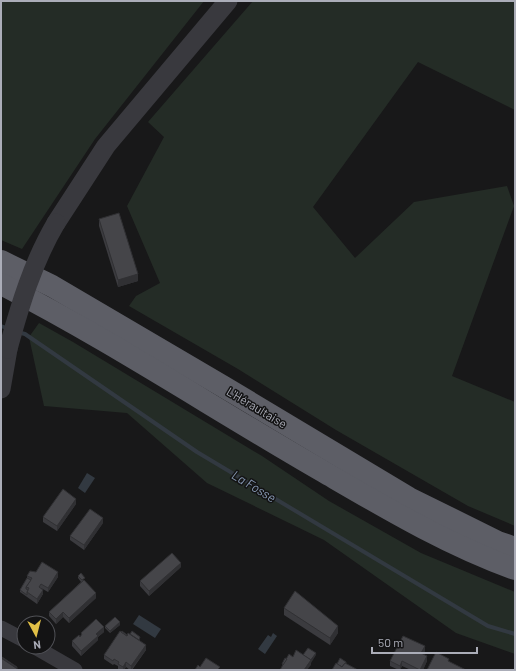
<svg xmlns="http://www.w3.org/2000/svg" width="516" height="671" font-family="Barlow,sans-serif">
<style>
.green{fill:#242c26}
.water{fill:#323941}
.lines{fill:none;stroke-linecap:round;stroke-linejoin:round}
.stream{stroke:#323941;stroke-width:4}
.minor{stroke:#39393e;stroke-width:15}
.tertiary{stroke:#39393e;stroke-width:19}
.trunk{stroke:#5d5e66;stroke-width:22}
.tertiary-bridge{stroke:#39393e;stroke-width:19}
.wall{fill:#3b3b3f}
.shaded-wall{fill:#303033}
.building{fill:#454549;stroke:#303033}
.labels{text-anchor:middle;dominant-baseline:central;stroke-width:3;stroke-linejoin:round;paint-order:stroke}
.street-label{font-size:12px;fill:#abadb8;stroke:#131314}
.water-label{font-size:13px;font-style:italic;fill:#8597b0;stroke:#131314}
</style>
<rect width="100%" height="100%" fill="#181819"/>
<g class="green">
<path d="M1 1H204L95 139 22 249 1 240Z"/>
<path d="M253 1H515V110L418 62 313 207 355 258 414 202 507 186 514 206 452 376 515 402V526L468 506 336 430 238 369 129 306 136 296 160 283 127 206 164 137 148 122Z"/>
<path d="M39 323 73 342 262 456 329 501 421 553 515 592V654L456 633 324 540 207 483 127 413 44 406 29 337Z"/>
</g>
<g class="water">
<path d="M87 473 95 478 85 493 78 488Z"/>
<path d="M139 615 161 629 155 638 133 624Z"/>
<path d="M273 633 277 636 265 654 258 649 268 635 271 637Z"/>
</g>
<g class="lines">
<g class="stream">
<path d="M1 326 9 329"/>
<path d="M17 332 25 334 197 452 488 626 515 634"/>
</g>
<g class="minor">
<path d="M1 628 24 640"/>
<path d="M35 647 75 670"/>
</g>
<g class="tertiary">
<path d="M56 223 106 146 228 1"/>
<path d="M1 389 8 349"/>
</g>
<g class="trunk">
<path d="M1 261 52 286 224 387 409 498 498 542 515 548"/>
<path d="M1 284C112 341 216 410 324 472 386 508 448 545 515 569"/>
</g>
<path class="tertiary-bridge" d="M8 349C20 305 33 262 56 223"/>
</g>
<g class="wall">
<path d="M99 219 138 281 118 287 99 226Z"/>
<path d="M76 504 57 531 43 522V517Z"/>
<path d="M103 523 84 550 70 540V536Z"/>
<path d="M181 567 149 596 140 586V581Z"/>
<path d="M27 576 58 577 48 592 41 588 43 594 37 604 20 592V590L27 578Z"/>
<path d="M78 576 85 581H84L96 598 69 623 63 617 56 624 49 616V612L81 582 78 578Z"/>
<path d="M284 608 338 633 330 645 284 615Z"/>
<path d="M120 625 110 633 105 628V626Z"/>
<path d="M104 632 98 637V640L81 656 72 646V641L80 637 81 636V633Z"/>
<path d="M127 635 140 640V641L146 650 132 670H130L126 667 124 670H120L118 669V666L114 664 113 665 104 659V655Z"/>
<path d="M425 651 423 654 427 661 423 670H411L402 666 400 670H399L390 666V661Z"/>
</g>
<g class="shaded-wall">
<path d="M138 274V281L118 287V280Z"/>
<path d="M76 499V504L57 531V526Z"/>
<path d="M103 518V523L84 550V545Z"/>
<path d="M181 563V567L149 596V591Z"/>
<path d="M58 572V577L48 592V588Z"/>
<path d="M43 590V594L37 604V599Z"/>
<path d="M96 593V598L69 623V618Z"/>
<path d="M63 612V617L56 624V619Z"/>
<path d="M120 622V625L110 633V631Z"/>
<path d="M338 626V633L330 645V638Z"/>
<path d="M104 627V632L98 637V640L81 656V651L96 634Z"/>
<path d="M146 645V650L131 670V666Z"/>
<path d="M425 646V651L421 658V653Z"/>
<path d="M316 653V655L311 663V665L307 670H304Z"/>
<path d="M427 656V661L423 670H420Z"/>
<path d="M402 661V666L400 670V666Z"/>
<path d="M126 662V667L124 670H123V667Z"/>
</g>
<g class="building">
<path d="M119 213 138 274 118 280 99 219Z"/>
<path d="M63 489 76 499 57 526 43 517Z"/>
<path d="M90 509 103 518 84 545 70 536Z"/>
<path d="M172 553 181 563 149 591 140 581Z"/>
<path d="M42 562 58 572 48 588 41 584 39 587 43 590 37 599 27 592 29 588 26 587 32 578 27 576 30 571 36 572Z"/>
<path d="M81 573 85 578 82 580 78 576Z"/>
<path d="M27 578 31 580 26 587V589L28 590 27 592V595L20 590Z"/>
<path d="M84 580 96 593 69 618 63 612 56 619 49 612Z"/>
<path d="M295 591 338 626 330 638 284 608Z"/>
<path d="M115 617 120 622 110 631 105 626Z"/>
<path d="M96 619 104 627 96 634 98 636 81 651 72 641 79 635 80 637 82 634 81 633Z"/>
<path d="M120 631 127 636 128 633 146 645 131 666 126 662 123 667 118 664 119 662 114 659 113 661 104 655Z"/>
<path d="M122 631 127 635V636L121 632Z"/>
<path d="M132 631 140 637 139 640 130 634Z"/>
<path d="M403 636 425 646 421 653 427 656 420 670 402 661 400 666 390 661Z"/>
<path d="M308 648 316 653 310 661 311 660 303 655Z"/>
<path d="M296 650 311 660 304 670H280L289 654 293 657Z"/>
<path d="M436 652 449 659 448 661 466 670H427Z"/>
<path d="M2 657 17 667V668L2 658Z"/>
<path d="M1 658 19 670H1Z"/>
<path d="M206 658 220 667 217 670H195L198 665 200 667Z"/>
<path d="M285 658 287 659 283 665 282 664Z"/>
<path d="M340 658 346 662V663H345L342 667 337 664Z"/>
<path d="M336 663 342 667 345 663 358 670H332Z"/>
</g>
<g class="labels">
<g class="street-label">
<text transform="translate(257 407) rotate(31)">L'Héraultaise</text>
</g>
<g class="water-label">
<text transform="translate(254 486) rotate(31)">La Fosse</text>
</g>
</g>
<rect width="516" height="671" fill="none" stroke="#abadb8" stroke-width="4"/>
<g transform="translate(36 635) rotate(173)"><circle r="19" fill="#131314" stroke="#505156"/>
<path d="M0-3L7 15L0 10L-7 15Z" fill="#e2c047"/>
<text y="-6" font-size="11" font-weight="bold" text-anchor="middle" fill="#abadb8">N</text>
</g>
<path d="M372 647v6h105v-6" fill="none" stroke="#abadb8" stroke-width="2"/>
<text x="378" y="647" font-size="12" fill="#abadb8" stroke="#131314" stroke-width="3" paint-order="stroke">50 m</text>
</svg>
